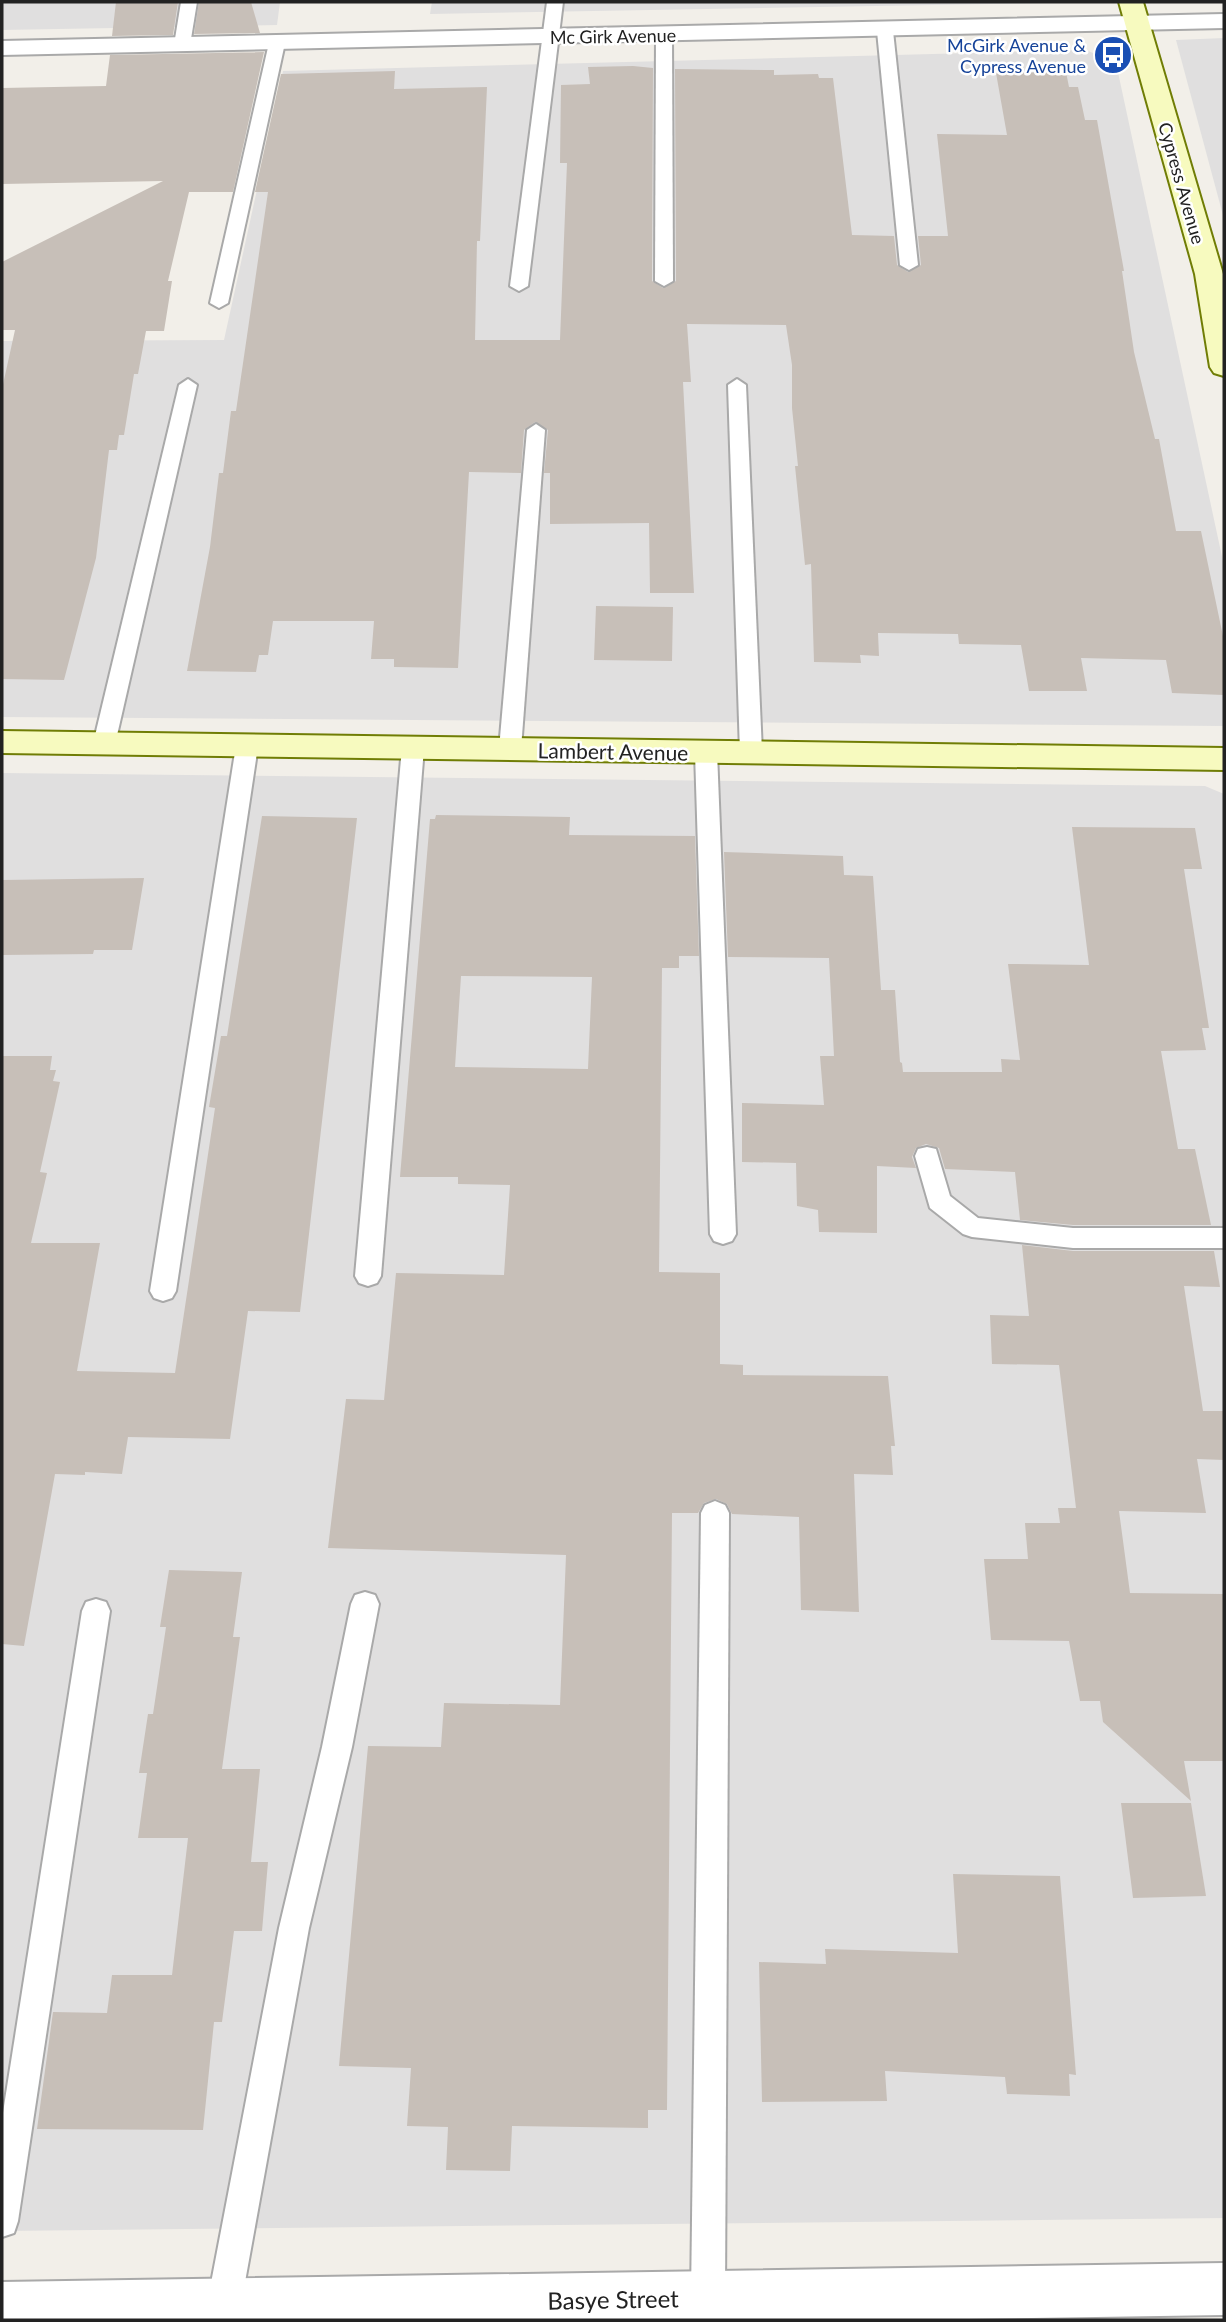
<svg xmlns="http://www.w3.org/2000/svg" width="1226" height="2322" font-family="Lato,sans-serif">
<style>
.residential{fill:#e0dfdf}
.building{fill:#c7bfb8;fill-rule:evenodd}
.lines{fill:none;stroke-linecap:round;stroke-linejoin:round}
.lane-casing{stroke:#a9a9a9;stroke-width:4}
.street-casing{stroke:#a9a9a9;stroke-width:4}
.secondary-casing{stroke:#707d05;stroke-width:4}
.lane{fill:#fff;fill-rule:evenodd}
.street{fill:#fff;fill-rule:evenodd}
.secondary{fill:#f7fabf;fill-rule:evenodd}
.labels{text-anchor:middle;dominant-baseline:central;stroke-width:5;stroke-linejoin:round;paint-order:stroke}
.far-street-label{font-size:18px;fill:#222;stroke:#fff}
.far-transit-label{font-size:18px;fill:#164399;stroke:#fff;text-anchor:end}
.street-label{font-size:21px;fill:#222;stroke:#fff}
.near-street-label{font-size:24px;fill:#222;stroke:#fff}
</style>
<rect width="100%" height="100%" fill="#f2efe9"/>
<g class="residential">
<path d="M2 2H280L277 25 2 30Z"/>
<path d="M432 2H1097L430 14Z"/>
<path d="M1224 38V219L1176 40Z"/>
<path d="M1086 50 1116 63 1224 566V726L2 717V341L224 340 283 71Z"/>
<path d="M2 773 1205 786 1224 794V2218L2 2231Z"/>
</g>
<g class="building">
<path d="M116 2H178L173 35 112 36Z"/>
<path d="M199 2H251L260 33 194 34Z"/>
<path d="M264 52 233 192H189L168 281H172L164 331H146L138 374H134L124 435H119L117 450H109L96 558 64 680 2 679V389L15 330H2V262L163 181 2 184V88L106 86 110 55Z"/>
<path d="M633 66 653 68 652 281 663 288 676 281 675 69 774 70V75L818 74 819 78H833L852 235 894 236 897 265 908 272 921 265 918 236H948L937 134 1007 135 996 73 1066 72 1069 87H1078L1085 120H1097L1124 271H1122L1134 352 1155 439H1159L1176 531H1201L1224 641V695L1172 693 1166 660 1081 658 1087 691H1029L1021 645 959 644 958 634 878 633 879 656 860 655 861 663 814 662 811 564 805 565 795 466H798L792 408V365L786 325 687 324 691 382H683L694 593H650L649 523 550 524V473H544L548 430 535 422 524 430 521 473 469 472 458 668 394 667V659H371L374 621H273L268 655H259L256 672 187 671 210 547 219 473H223L231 411H236L268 192H255L281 74 395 71 394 89 487 87 480 241H477L475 340H560L567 163H560L561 85 590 84 588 67Z"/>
<path d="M596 606 673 607 672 661 594 660Z"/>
<path d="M436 815 570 817 569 835 695 836 699 956H679V968H662L659 1272 720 1273V1364L743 1365V1375L888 1376 895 1446H891L893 1475 854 1474 859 1612 801 1610 799 1517 732 1514 727 1504 716 1499 704 1503 698 1513H672L667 2110H648V2128L512 2126 510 2171 446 2170 448 2127 407 2126 411 2068 339 2066 368 1746 441 1747 444 1703 560 1705 566 1555 328 1548 346 1399 384 1400 396 1273 504 1275 510 1185 458 1184V1177H400L430 819H435ZM461 976 592 977 588 1069 455 1067Z"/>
<path d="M262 816 357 818 300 1312 248 1311 230 1439 128 1437 122 1474 85 1472V1475L55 1474 24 1646 2 1644V1056H52L50 1070H56L53 1081 60 1082 40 1172 47 1173 31 1243H100L77 1371 175 1373 215 1108 209 1107 221 1036H227Z"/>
<path d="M1072 827 1195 828 1202 869H1184L1209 1028H1202L1206 1050 1161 1051 1178 1149H1195L1211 1225H1073L1020 1220 1015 1172 945 1169 939 1148 926 1144 916 1148 912 1157 916 1168 877 1166V1233L819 1232 818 1210 797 1206 796 1163 742 1162V1103L824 1105 820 1056H834L829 958 728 957 724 852 843 856 844 875 873 876 881 990H895L900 1062 902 1063 903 1072H1002L1001 1059 1020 1060 1008 964 1089 965Z"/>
<path d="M144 878 132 950H94L93 954 2 955V880Z"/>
<path d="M1022 1245 1073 1251H1214L1220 1287 1184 1286 1203 1411H1224V1460L1197 1459 1206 1513 1119 1511 1130 1593 1224 1594V1761H1184L1191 1801 1103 1722 1100 1701H1080L1069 1641 991 1640 984 1559H1028L1025 1523H1060L1058 1508H1076L1059 1365 992 1364 990 1315 1029 1316Z"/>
<path d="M169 1570 242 1572 233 1637H240L222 1769H260L251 1862H268L262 1931H234L222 2022H214L203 2130 37 2129 53 2012 107 2013 112 1975H172L188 1838H138L147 1773H139L148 1714H153L166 1627H160Z"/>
<path d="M1121 1803H1191L1206 1896 1133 1898Z"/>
<path d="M953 1874 1060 1876 1076 2075 1069 2074 1070 2096 1007 2094 1005 2077 885 2071 887 2101 762 2102 759 1962 826 1964 825 1949 958 1953Z"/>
</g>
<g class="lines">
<defs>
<g id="lane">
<path d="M181 2H197L190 45 182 50 174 45Z"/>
<path d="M547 2H563L528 286 519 291 510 286Z"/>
<path d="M885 26 893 31 918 265 909 270 900 265 877 31Z"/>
<path d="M664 30 672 35 673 281 664 286 655 281 656 35Z"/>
<path d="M277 38 285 43 228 303 219 308 210 303 269 43Z"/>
<path d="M188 379 197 385 115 744 112 749H96L93 744 179 385Z"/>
<path d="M737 379 746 385 762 752 759 757H743L740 752 728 385Z"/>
<path d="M536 424 545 430 521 749 518 754H502L499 749 527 430Z"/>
<path d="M247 739 255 741 258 746 176 1291 172 1298 163 1301 154 1298 150 1291 236 746 239 741Z"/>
<path d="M413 741 421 743 424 748 381 1276 377 1283 368 1286 359 1283 355 1276 402 748 405 743Z"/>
<path d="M706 745 714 747 717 752 736 1234 732 1241 723 1244 714 1241 710 1234 695 752 698 747Z"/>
<path d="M927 1147 936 1149 950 1196 978 1218 1073 1228H1224V1248H1073L972 1237 963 1234 930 1208 915 1156 918 1149Z"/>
<path d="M715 1501 725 1505 729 1513 725 2298 720 2310 708 2315 696 2310 691 2298 701 1513 705 1505Z"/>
<path d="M365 1592 375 1595 379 1604 352 1747 309 1928 241 2304 236 2316 223 2320 212 2316 207 2304 279 1928 322 1747 351 1604 355 1595Z"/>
<path d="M96 1599 106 1602 110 1611 18 2221 14 2233 2 2237V2119L82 1611 86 1602Z"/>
</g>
<g id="street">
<path d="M1224 14V28L2 55V41Z"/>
<path d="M1224 2263V2315L902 2320H2V2282Z"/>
</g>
<g id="secondary">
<path d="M1119 2H1143L1223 274 1224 376 1214 373 1210 367 1195 274Z"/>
<path d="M2 731 1224 748V770L2 753Z"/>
</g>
</defs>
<use href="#lane" class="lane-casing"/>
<use href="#street" class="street-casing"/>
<use href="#secondary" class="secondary-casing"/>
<use href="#lane" class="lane"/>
<use href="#street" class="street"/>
<use href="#secondary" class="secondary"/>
</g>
<defs>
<symbol id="bus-disc" viewBox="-11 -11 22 22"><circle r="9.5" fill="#1a4fb4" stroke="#fff"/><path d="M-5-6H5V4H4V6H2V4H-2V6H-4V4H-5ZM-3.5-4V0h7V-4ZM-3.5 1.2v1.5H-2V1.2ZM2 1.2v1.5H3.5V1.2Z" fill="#fff"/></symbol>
</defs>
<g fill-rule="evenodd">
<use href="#bus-disc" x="1091" y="33" width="44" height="44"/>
</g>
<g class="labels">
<g class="far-street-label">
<text transform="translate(613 36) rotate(-1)">Mc Girk Avenue</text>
<text transform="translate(1182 183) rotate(74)">Cypress Avenue</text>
</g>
<g class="far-transit-label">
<text x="1086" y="45">McGirk Avenue &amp;<tspan x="1086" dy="21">Cypress Avenue</tspan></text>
</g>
<g class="street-label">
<text transform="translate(613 751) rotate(1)">Lambert Avenue</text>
</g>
<g class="near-street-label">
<text transform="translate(613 2299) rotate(-1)">Basye Street</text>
</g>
</g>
<rect width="1226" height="2322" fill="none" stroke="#222222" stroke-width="7"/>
</svg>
